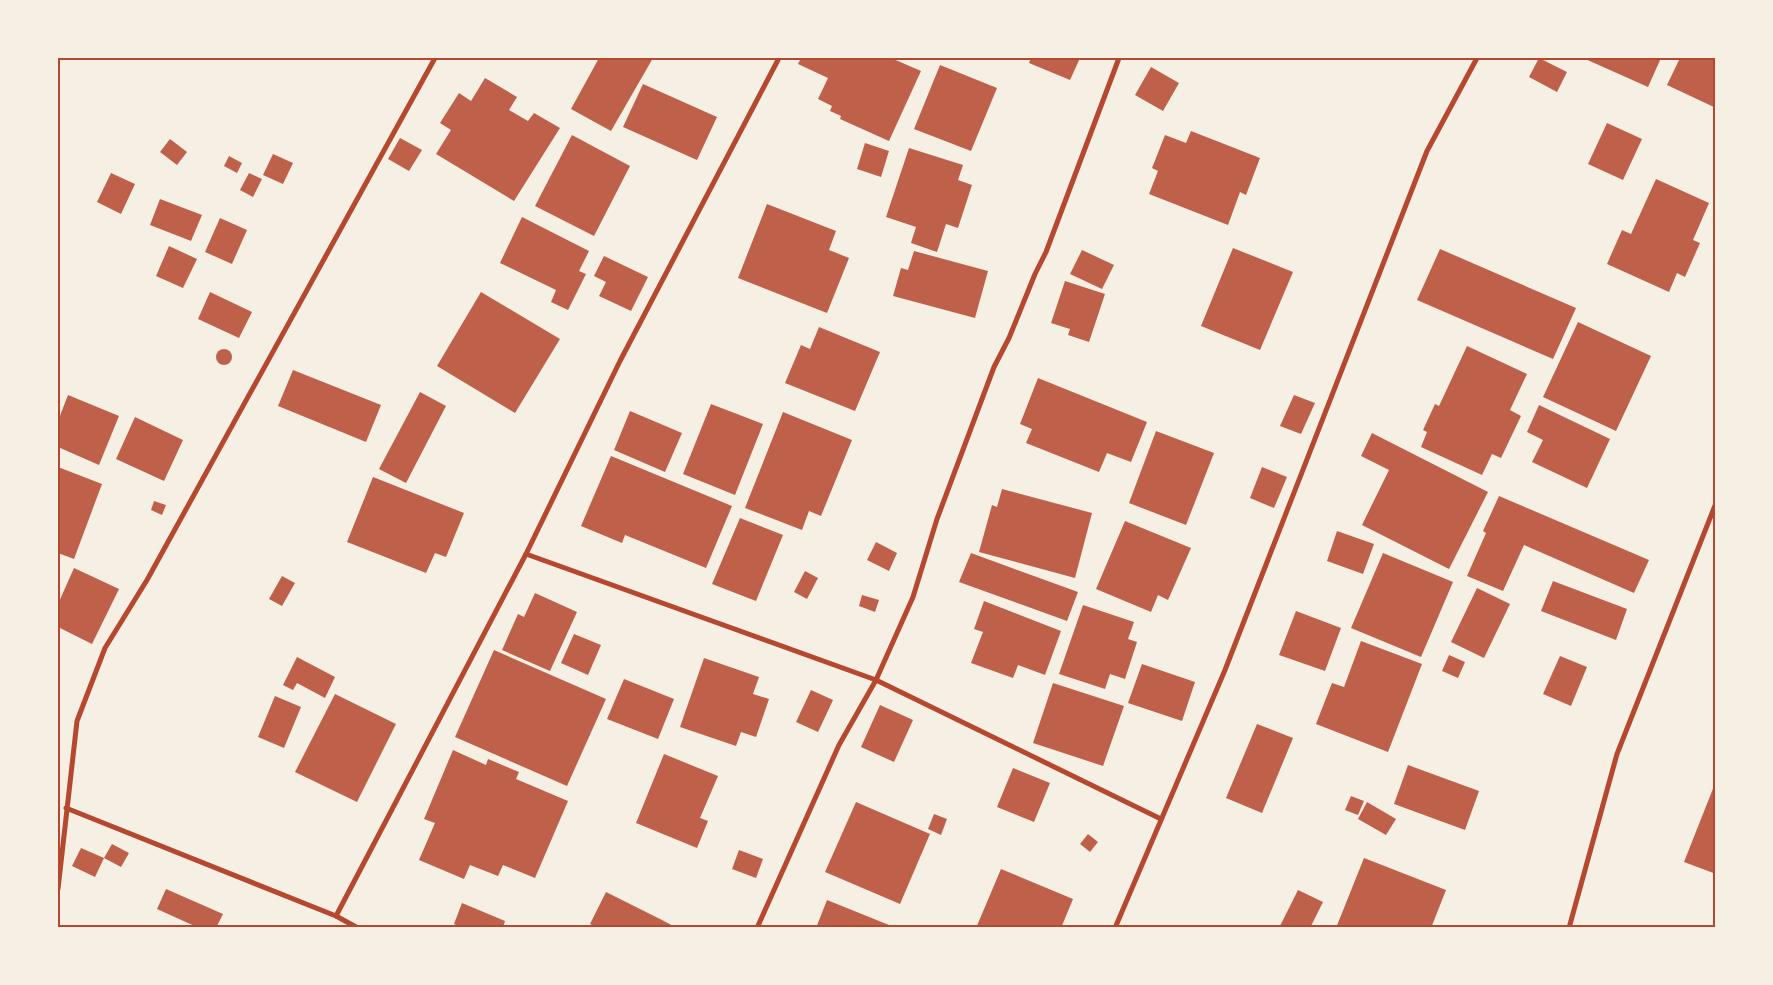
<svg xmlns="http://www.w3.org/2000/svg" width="1773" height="985" font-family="Helvetica,sans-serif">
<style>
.building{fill:#bf614a}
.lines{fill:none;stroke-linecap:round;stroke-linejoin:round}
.minor{stroke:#b5482f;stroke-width:5}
.neatline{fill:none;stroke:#b5482f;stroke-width:2}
</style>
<rect width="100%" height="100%" fill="#f6efe4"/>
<g class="building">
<path d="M599 58H653L611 131 571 109Z"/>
<path d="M801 58H891L921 71 889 141 840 119 841 116 830 111 832 106 818 99 828 78 798 64Z"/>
<path d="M1031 58H1080L1070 80 1029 63Z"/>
<path d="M1539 58 1567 72 1557 92 1529 77Z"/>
<path d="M1583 58H1661L1648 87Z"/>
<path d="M1680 58H1716V108L1667 85Z"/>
<path d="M940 65 997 88 971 151 914 129Z"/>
<path d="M1151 67 1179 83 1163 111 1135 95Z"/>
<path d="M485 78 517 97 509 110 528 121 534 113 560 128 514 201 436 154 451 130 440 123 459 93 471 101Z"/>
<path d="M643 84 717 117 697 160 623 127Z"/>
<path d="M1607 123 1642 139 1623 180 1588 164Z"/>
<path d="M1191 131 1260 158 1246 195 1240 192 1228 225 1149 194 1158 171 1152 168 1165 135 1186 143Z"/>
<path d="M572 135 630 166 594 236 535 206Z"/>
<path d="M400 138 422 150 409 171 388 159Z"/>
<path d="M170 139 187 152 177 165 160 152Z"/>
<path d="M865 143 889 151 881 177 857 169Z"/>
<path d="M909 148 963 165 958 180 972 185 958 228 946 224 937 252 911 243 916 227 886 217Z"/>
<path d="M273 154 293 163 283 184 263 175Z"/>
<path d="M229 156 242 163 237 173 224 166Z"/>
<path d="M111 173 135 184 121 214 97 202Z"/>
<path d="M249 173 262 179 253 197 240 190Z"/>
<path d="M1656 179 1709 203 1693 240 1700 243 1685 277 1677 273 1669 292 1607 264 1622 230 1631 234Z"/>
<path d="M160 199 202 215 191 241 150 225Z"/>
<path d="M767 204 836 231 829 250 849 258 827 313 738 278Z"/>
<path d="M522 217 589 251 579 271 586 274 568 310 551 302 556 290 500 263Z"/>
<path d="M220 218 247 230 232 264 205 252Z"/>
<path d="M169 246 197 259 183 288 156 276Z"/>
<path d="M1233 248 1293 272 1260 350 1201 326Z"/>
<path d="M1440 249 1576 308 1553 359 1417 300Z"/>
<path d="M1082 250 1114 265 1102 289 1070 274Z"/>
<path d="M914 251 988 271 975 318 893 296 901 268 908 270Z"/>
<path d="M604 256 648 277 631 311 599 296 606 282 594 276Z"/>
<path d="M1065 281 1105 294 1089 342 1068 335 1070 329 1051 323Z"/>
<path d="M210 292 252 312 239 338 198 319Z"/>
<path d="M481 292 560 339 515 413 437 366Z"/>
<path d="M1578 322 1651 356 1616 431 1543 397Z"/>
<path d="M819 327 880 352 855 411 785 383 801 345 810 349Z"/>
<path d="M1467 346 1527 374 1510 410 1521 416 1501 458 1492 454 1482 475 1421 447 1427 432 1423 430 1435 404 1439 406Z"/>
<circle cx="224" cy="357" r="8"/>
<path d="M293 370 381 405 366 442 278 406Z"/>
<path d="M1038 378 1147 422 1131 462 1107 453 1099 472 1026 443 1032 429 1020 424Z"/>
<path d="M420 392 446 406 406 483 379 469Z"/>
<path d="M68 395 119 416 99 465 58 447V421Z"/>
<path d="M1294 395 1315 403 1301 434 1280 426Z"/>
<path d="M711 404 763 424 735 495 683 474Z"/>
<path d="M1539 405 1610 439 1587 488 1532 462 1543 440 1527 432Z"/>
<path d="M630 411 682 433 665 472 614 450Z"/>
<path d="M783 412 852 440 821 516 809 511 802 530 745 508Z"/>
<path d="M135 417 183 440 164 481 116 459Z"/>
<path d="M1156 431 1214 453 1186 525 1129 503Z"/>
<path d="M1372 433 1488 492 1449 569 1362 525 1389 470 1361 456Z"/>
<path d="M611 456 732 506 706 568 625 535 622 543 581 526Z"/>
<path d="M58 467 102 484 74 559 58 553Z"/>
<path d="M1262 467 1287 477 1274 508 1250 498Z"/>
<path d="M373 477 464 513 446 557 435 553 426 573 347 542Z"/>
<path d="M1002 489 1092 513 1075 578 979 552 992 505 997 507Z"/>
<path d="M1499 496 1649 560 1634 593 1524 545 1503 591 1467 576 1486 533 1483 531Z"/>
<path d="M154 501 166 505 162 515 151 510Z"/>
<path d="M740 518 783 535 756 601 712 584Z"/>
<path d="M1125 521 1191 548 1168 600 1158 595 1151 612 1096 589Z"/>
<path d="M1337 531 1374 544 1363 574 1327 561Z"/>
<path d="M876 542 897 553 889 571 867 560Z"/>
<path d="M971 553 1078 592 1067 621 959 582Z"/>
<path d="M1383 553 1453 582 1421 657 1351 628Z"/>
<path d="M74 568 119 589 92 644 58 627V604Z"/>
<path d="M805 571 818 578 807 599 794 592Z"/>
<path d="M282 576 295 583 282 606 269 599Z"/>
<path d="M1553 581 1627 609 1616 640 1541 611Z"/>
<path d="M1477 588 1510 604 1484 658 1451 642Z"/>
<path d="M535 593 577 612 550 671 502 650 518 614 524 617Z"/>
<path d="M862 595 879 600 875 612 859 606Z"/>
<path d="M984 601 1061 631 1045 675 1018 665 1013 678 971 663 983 632 974 629Z"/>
<path d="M1083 605 1134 622 1128 639 1137 642 1125 679 1110 674 1105 689 1059 674Z"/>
<path d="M1296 611 1341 628 1325 671 1279 655Z"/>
<path d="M574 634 601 645 588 675 561 663Z"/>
<path d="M1361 641 1422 664 1388 752 1316 724 1332 683 1344 687Z"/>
<path d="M494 650 606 699 567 786 455 737Z"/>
<path d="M1449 655 1465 662 1458 678 1442 671Z"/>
<path d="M1560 656 1587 667 1571 706 1543 694Z"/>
<path d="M297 657 335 677 325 698 297 683 293 690 283 685Z"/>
<path d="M704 658 759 677 753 694 769 699 756 737 741 732 736 746 680 727Z"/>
<path d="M1142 664 1195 682 1182 721 1128 703Z"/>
<path d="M624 679 674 699 658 739 607 719Z"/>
<path d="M1053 683 1124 706 1103 766 1033 743Z"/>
<path d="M811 690 833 700 818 732 796 722Z"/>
<path d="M335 694 396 724 357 802 295 772Z"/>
<path d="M275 696 301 707 284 748 258 737Z"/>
<path d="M880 705 913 720 894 762 861 747Z"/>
<path d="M1257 724 1293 738 1262 813 1226 798Z"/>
<path d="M453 750 486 765 488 759 519 772 516 779 568 801 535 878 503 865 498 876 470 865 464 879 419 860 435 823 424 819Z"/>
<path d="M664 754 718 776 700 818 708 821 697 848 636 823Z"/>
<path d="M1408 765 1479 791 1465 830 1394 804Z"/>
<path d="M1013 768 1050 783 1034 822 997 807Z"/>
<path d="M1716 781V874L1684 862Z"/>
<path d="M1351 796 1364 801 1358 815 1345 810Z"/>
<path d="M856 802 930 834 900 904 825 872Z"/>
<path d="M1367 802 1396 819 1386 835 1358 819Z"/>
<path d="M934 814 947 819 941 835 928 829Z"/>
<path d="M1088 834 1098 842 1090 852 1080 844Z"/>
<path d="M112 844 129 853 121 867 104 858Z"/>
<path d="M81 848 104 858 95 877 72 866Z"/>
<path d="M739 850 763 859 756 878 732 869Z"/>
<path d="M1364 858 1446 890 1431 928H1336Z"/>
<path d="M1001 869 1073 899 1061 928H976Z"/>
<path d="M166 889 223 914 216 928H199L157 909Z"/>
<path d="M1298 890 1323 902 1310 928H1279Z"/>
<path d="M606 892 662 920 677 928H598L590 924Z"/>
<path d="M827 900 894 927V928H816Z"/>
<path d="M462 903 505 921 503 928H462L454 924Z"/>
</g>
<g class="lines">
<g class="minor">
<path d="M526 554 876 680 1161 819"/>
<path d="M66 808 336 916 358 928"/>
<path d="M58 889 77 721 105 648 147 580 435 58"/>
<path d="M336 916 526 554 620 361 779 58"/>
<path d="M757 928 839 745 876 680 913 597 937 519 994 367 1009 338 1035 274 1046 252 1119 58"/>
<path d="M1115 928 1225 670 1427 151 1477 58"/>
<path d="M1569 928 1617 754 1716 503"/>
</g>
</g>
<rect width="1773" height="985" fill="none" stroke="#f6efe4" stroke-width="118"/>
<rect x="59" y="59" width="1655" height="867" class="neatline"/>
</svg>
